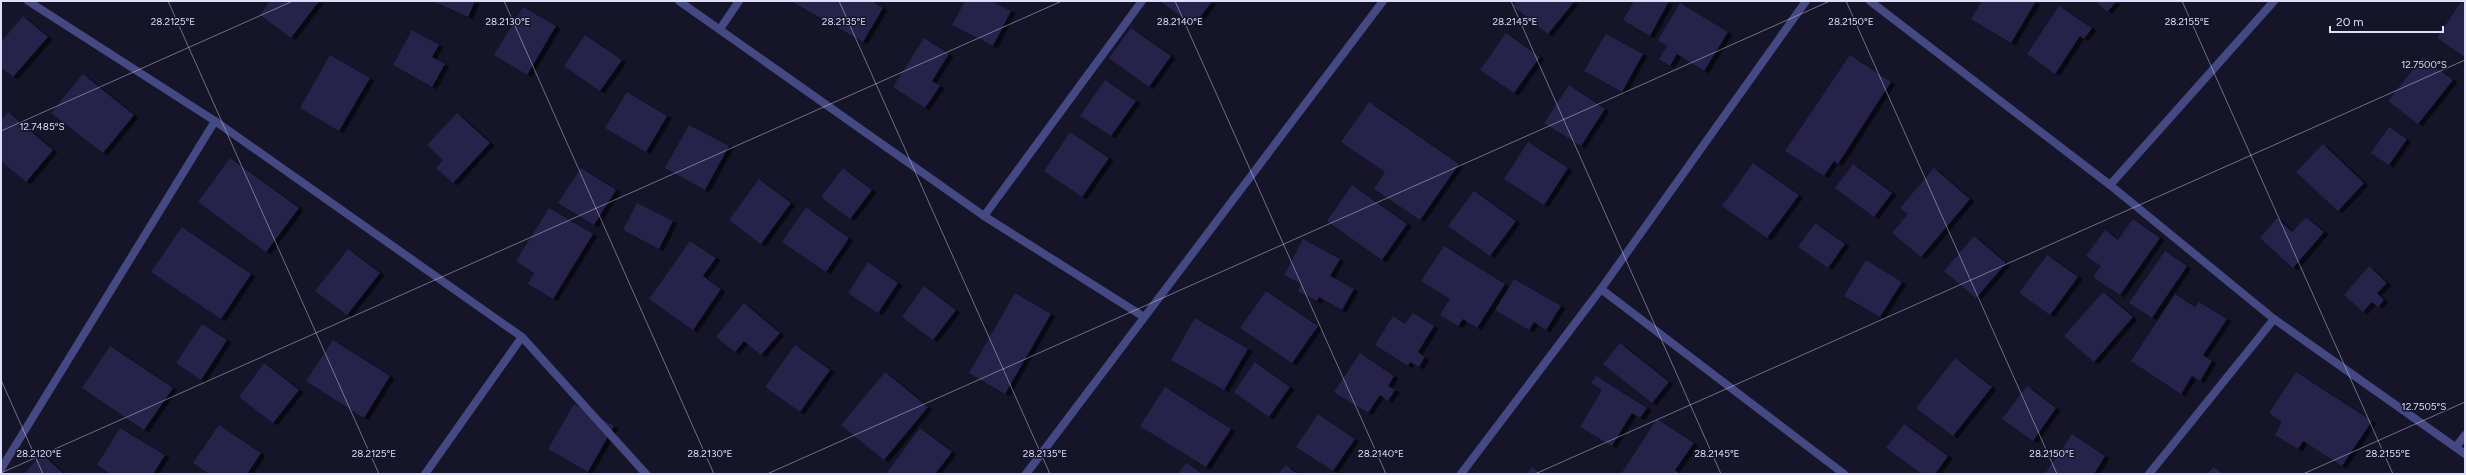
<svg xmlns="http://www.w3.org/2000/svg" width="2466" height="475" font-family="Figtree,sans-serif">
<style>
.building{fill:#252248;filter:url(#shadow)}
.lines{fill:none;stroke-linecap:round;stroke-linejoin:round}
.minor{stroke:#444983;stroke-width:8}
.ticks{fill:none;stroke:#dfdffc;stroke-width:1;stroke-opacity:0.45}
.ticks-label{font-size:10px;text-anchor:middle;fill:#dfdffc;stroke:#151429;stroke-width:3;stroke-linejoin:round;paint-order:stroke}
</style>
<defs>
<filter id="shadow"><feDropShadow dx="4.5" dy="2.5" stdDeviation="0" flood-color="#0009"/></filter>
</defs>
<rect width="100%" height="100%" fill="#151429"/>
<g class="building">
<path d="M270 1H319L291 38 260 15Z"/>
<path d="M433 1H475L468 17Z"/>
<path d="M791 1H872L883 8 863 42Z"/>
<path d="M965 1H991L1011 11 993 46 952 25Z"/>
<path d="M1160 1H1212L1194 26Z"/>
<path d="M1517 1H1573L1574 2 1548 34 1513 6Z"/>
<path d="M1634 1H1669L1650 36 1623 20Z"/>
<path d="M1982 1H2036L2011 43 1971 19Z"/>
<path d="M2096 1H2117L2107 12Z"/>
<path d="M2461 2 2465 4V57L2437 38Z"/>
<path d="M1680 3 1728 32 1704 71 1677 54 1670 66 1659 59 1667 46 1658 40Z"/>
<path d="M2059 6 2092 28 2084 39 2080 36 2055 74 2027 54Z"/>
<path d="M523 7 556 26 527 75 494 55Z"/>
<path d="M23 16 48 37 13 77 1 67V42Z"/>
<path d="M1131 28 1171 56 1149 87 1109 58Z"/>
<path d="M412 30 439 45 432 57 445 64 432 87 393 65Z"/>
<path d="M1506 33 1540 57 1514 93 1480 70Z"/>
<path d="M1606 34 1643 54 1622 92 1584 71Z"/>
<path d="M585 35 622 60 600 91 564 66Z"/>
<path d="M924 38 949 54 932 81 940 86 925 108 893 87Z"/>
<path d="M330 55 370 78 339 131 300 108Z"/>
<path d="M1850 55 1891 82 1838 164 1834 161 1824 176 1785 151Z"/>
<path d="M2423 57 2453 80 2418 124 2388 101Z"/>
<path d="M83 74 134 115 103 153 51 113Z"/>
<path d="M1105 80 1136 101 1111 136 1080 116Z"/>
<path d="M1569 85 1605 109 1581 146 1544 123Z"/>
<path d="M627 92 667 116 646 152 605 128Z"/>
<path d="M1369 102 1459 164 1420 220 1374 189 1385 172 1341 142Z"/>
<path d="M8 112 53 150 26 182 1 161V121Z"/>
<path d="M457 113 490 143 453 183 436 168 443 160 427 145Z"/>
<path d="M689 125 729 146 705 190 665 168Z"/>
<path d="M2389 127 2407 139 2389 165 2371 153Z"/>
<path d="M1070 132 1109 158 1082 197 1044 171Z"/>
<path d="M1528 142 1568 168 1544 205 1504 179Z"/>
<path d="M2323 144 2364 183 2338 211 2296 172Z"/>
<path d="M230 158 299 208 266 252 198 202Z"/>
<path d="M1753 163 1799 195 1767 238 1722 206Z"/>
<path d="M1853 164 1892 193 1874 217 1835 188Z"/>
<path d="M581 168 616 190 594 225 558 203Z"/>
<path d="M843 168 872 190 850 219 821 197Z"/>
<path d="M1934 168 1970 199 1921 257 1892 233 1908 214 1900 208Z"/>
<path d="M759 179 791 203 761 244 729 220Z"/>
<path d="M1352 185 1407 224 1382 260 1327 221Z"/>
<path d="M1474 191 1516 221 1490 256 1448 226Z"/>
<path d="M637 203 673 221 659 249 623 230Z"/>
<path d="M806 207 849 238 826 272 782 242Z"/>
<path d="M549 208 593 234 553 299 528 284 534 273 516 261Z"/>
<path d="M2306 217 2324 232 2293 268 2260 238 2277 218 2292 232Z"/>
<path d="M2133 219 2160 238 2120 295 2093 277 2101 266 2086 256 2105 230 2118 240Z"/>
<path d="M1815 223 1845 244 1828 268 1798 247Z"/>
<path d="M182 227 251 274 221 319 151 272Z"/>
<path d="M1974 236 2006 263 1976 298 1944 271Z"/>
<path d="M1303 239 1340 259 1330 276 1354 289 1342 310 1319 297 1317 301 1298 291 1301 284 1284 275Z"/>
<path d="M690 241 716 258 703 276 721 289 693 330 649 299Z"/>
<path d="M1444 246 1505 284 1477 328 1463 319 1458 326 1440 315 1450 299 1421 281Z"/>
<path d="M348 249 380 273 347 315 315 291Z"/>
<path d="M2165 251 2187 266 2152 318 2129 303Z"/>
<path d="M2047 255 2078 277 2050 315 2019 293Z"/>
<path d="M1866 260 1902 282 1880 317 1844 296Z"/>
<path d="M868 262 898 283 878 313 848 293Z"/>
<path d="M2369 266 2387 283 2377 293 2384 300 2378 307 2372 302 2363 312 2344 295Z"/>
<path d="M1514 279 1561 306 1546 330 1534 322 1529 330 1495 310Z"/>
<path d="M924 286 956 310 933 340 902 317Z"/>
<path d="M1266 291 1318 326 1292 363 1240 328Z"/>
<path d="M2103 292 2133 317 2094 362 2064 336Z"/>
<path d="M1015 293 1051 314 1005 394 969 373Z"/>
<path d="M2175 294 2195 307 2199 302 2227 319 2203 355 2212 361 2200 381 2192 376 2181 394 2131 361Z"/>
<path d="M744 303 780 333 761 355 744 341 735 352 716 337Z"/>
<path d="M1413 313 1434 326 1418 352 1425 357 1419 367 1410 362 1408 366 1375 345 1393 316 1405 324Z"/>
<path d="M1195 318 1248 349 1224 390 1171 360Z"/>
<path d="M202 324 227 340 201 380 176 363Z"/>
<path d="M333 340 390 376 364 418 306 381Z"/>
<path d="M1620 343 1669 382 1652 403 1603 364Z"/>
<path d="M795 345 830 370 800 412 765 387Z"/>
<path d="M110 346 173 388 144 430 82 388Z"/>
<path d="M1360 353 1394 376 1388 386 1395 390 1388 401 1380 395 1368 413 1334 392Z"/>
<path d="M1955 358 1992 387 1953 436 1916 408Z"/>
<path d="M1255 362 1290 387 1269 417 1234 392Z"/>
<path d="M264 363 299 390 273 423 239 397Z"/>
<path d="M885 372 928 407 884 460 841 425Z"/>
<path d="M2296 372 2372 421 2342 466 2303 441 2298 449 2275 435 2282 422 2269 413Z"/>
<path d="M1596 376 1647 408 1640 418 1632 413 1612 446 1580 427 1602 390 1591 383Z"/>
<path d="M2027 386 2056 408 2033 441 2002 419Z"/>
<path d="M1165 387 1231 429 1206 467 1140 426Z"/>
<path d="M574 404 614 426 588 472 548 449Z"/>
<path d="M1318 414 1355 439 1333 471 1296 447Z"/>
<path d="M1657 419 1694 443 1675 470 1680 474H1621Z"/>
<path d="M1904 424 1948 456 1935 474H1922L1886 448Z"/>
<path d="M219 425 261 453 247 474H209L193 463Z"/>
<path d="M120 428 165 455 153 474H111L97 465Z"/>
<path d="M920 428 952 452 935 474H886Z"/>
<path d="M2072 434 2105 456 2094 474H2045Z"/>
<path d="M42 454 64 474H24Z"/>
<path d="M1186 463 1203 474H1178Z"/>
<path d="M1286 465 1297 474H1278Z"/>
<path d="M1532 467 1541 474H1527Z"/>
<path d="M2213 467 2224 474H2208Z"/>
</g>
<g class="lines">
<g class="minor">
<path d="M28 1 215 121 522 337 646 474"/>
<path d="M679 1 984 216 1144 317"/>
<path d="M1870 1 2110 185 2274 319 2465 454"/>
<path d="M720 29 739 1"/>
<path d="M2110 185 2274 1"/>
<path d="M984 216 1142 1"/>
<path d="M1601 289 1844 474"/>
<path d="M2456 447 2465 435"/>
<path d="M1 469 215 121"/>
<path d="M425 474 522 337"/>
<path d="M1026 474 1383 1"/>
<path d="M1461 474 1601 289 1806 1"/>
<path d="M2149 474 2274 319"/>
</g>
</g>
<path class="ticks" d="M168 1 379 474M504 1 714 474M839 1 1050 474M1175 1 1386 474M1511 1 1721 474M1846 1 2057 474M2182 1 2393 474M1 131 293 1M1 380 43 474M1 473 1062 1M767 474 1830 1M1535 474 2465 60M2303 474 2465 402"/>
<g class="ticks-label">
<text x="173" y="25">28.2125°E</text>
<text x="508" y="25">28.2130°E</text>
<text x="844" y="25">28.2135°E</text>
<text x="1180" y="25">28.2140°E</text>
<text x="1515" y="25">28.2145°E</text>
<text x="1851" y="25">28.2150°E</text>
<text x="2187" y="25">28.2155°E</text>
<text x="2424" y="68">12.7500°S</text>
<text x="42" y="130">12.7485°S</text>
<text x="2424" y="410">12.7505°S</text>
<text x="39" y="457">28.2120°E</text>
<text x="374" y="457">28.2125°E</text>
<text x="710" y="457">28.2130°E</text>
<text x="1045" y="457">28.2135°E</text>
<text x="1381" y="457">28.2140°E</text>
<text x="1717" y="457">28.2145°E</text>
<text x="2052" y="457">28.2150°E</text>
<text x="2388" y="457">28.2155°E</text>
</g>
<rect width="2466" height="475" fill="none" stroke="#dfdffc" stroke-width="4"/>
<path d="M2330 26v6h113v-6" fill="none" stroke="#dfdffc" stroke-width="2"/>
<text x="2336" y="26" font-size="12" fill="#dfdffc" stroke="#151429" stroke-width="3" paint-order="stroke">20 m</text>
</svg>
